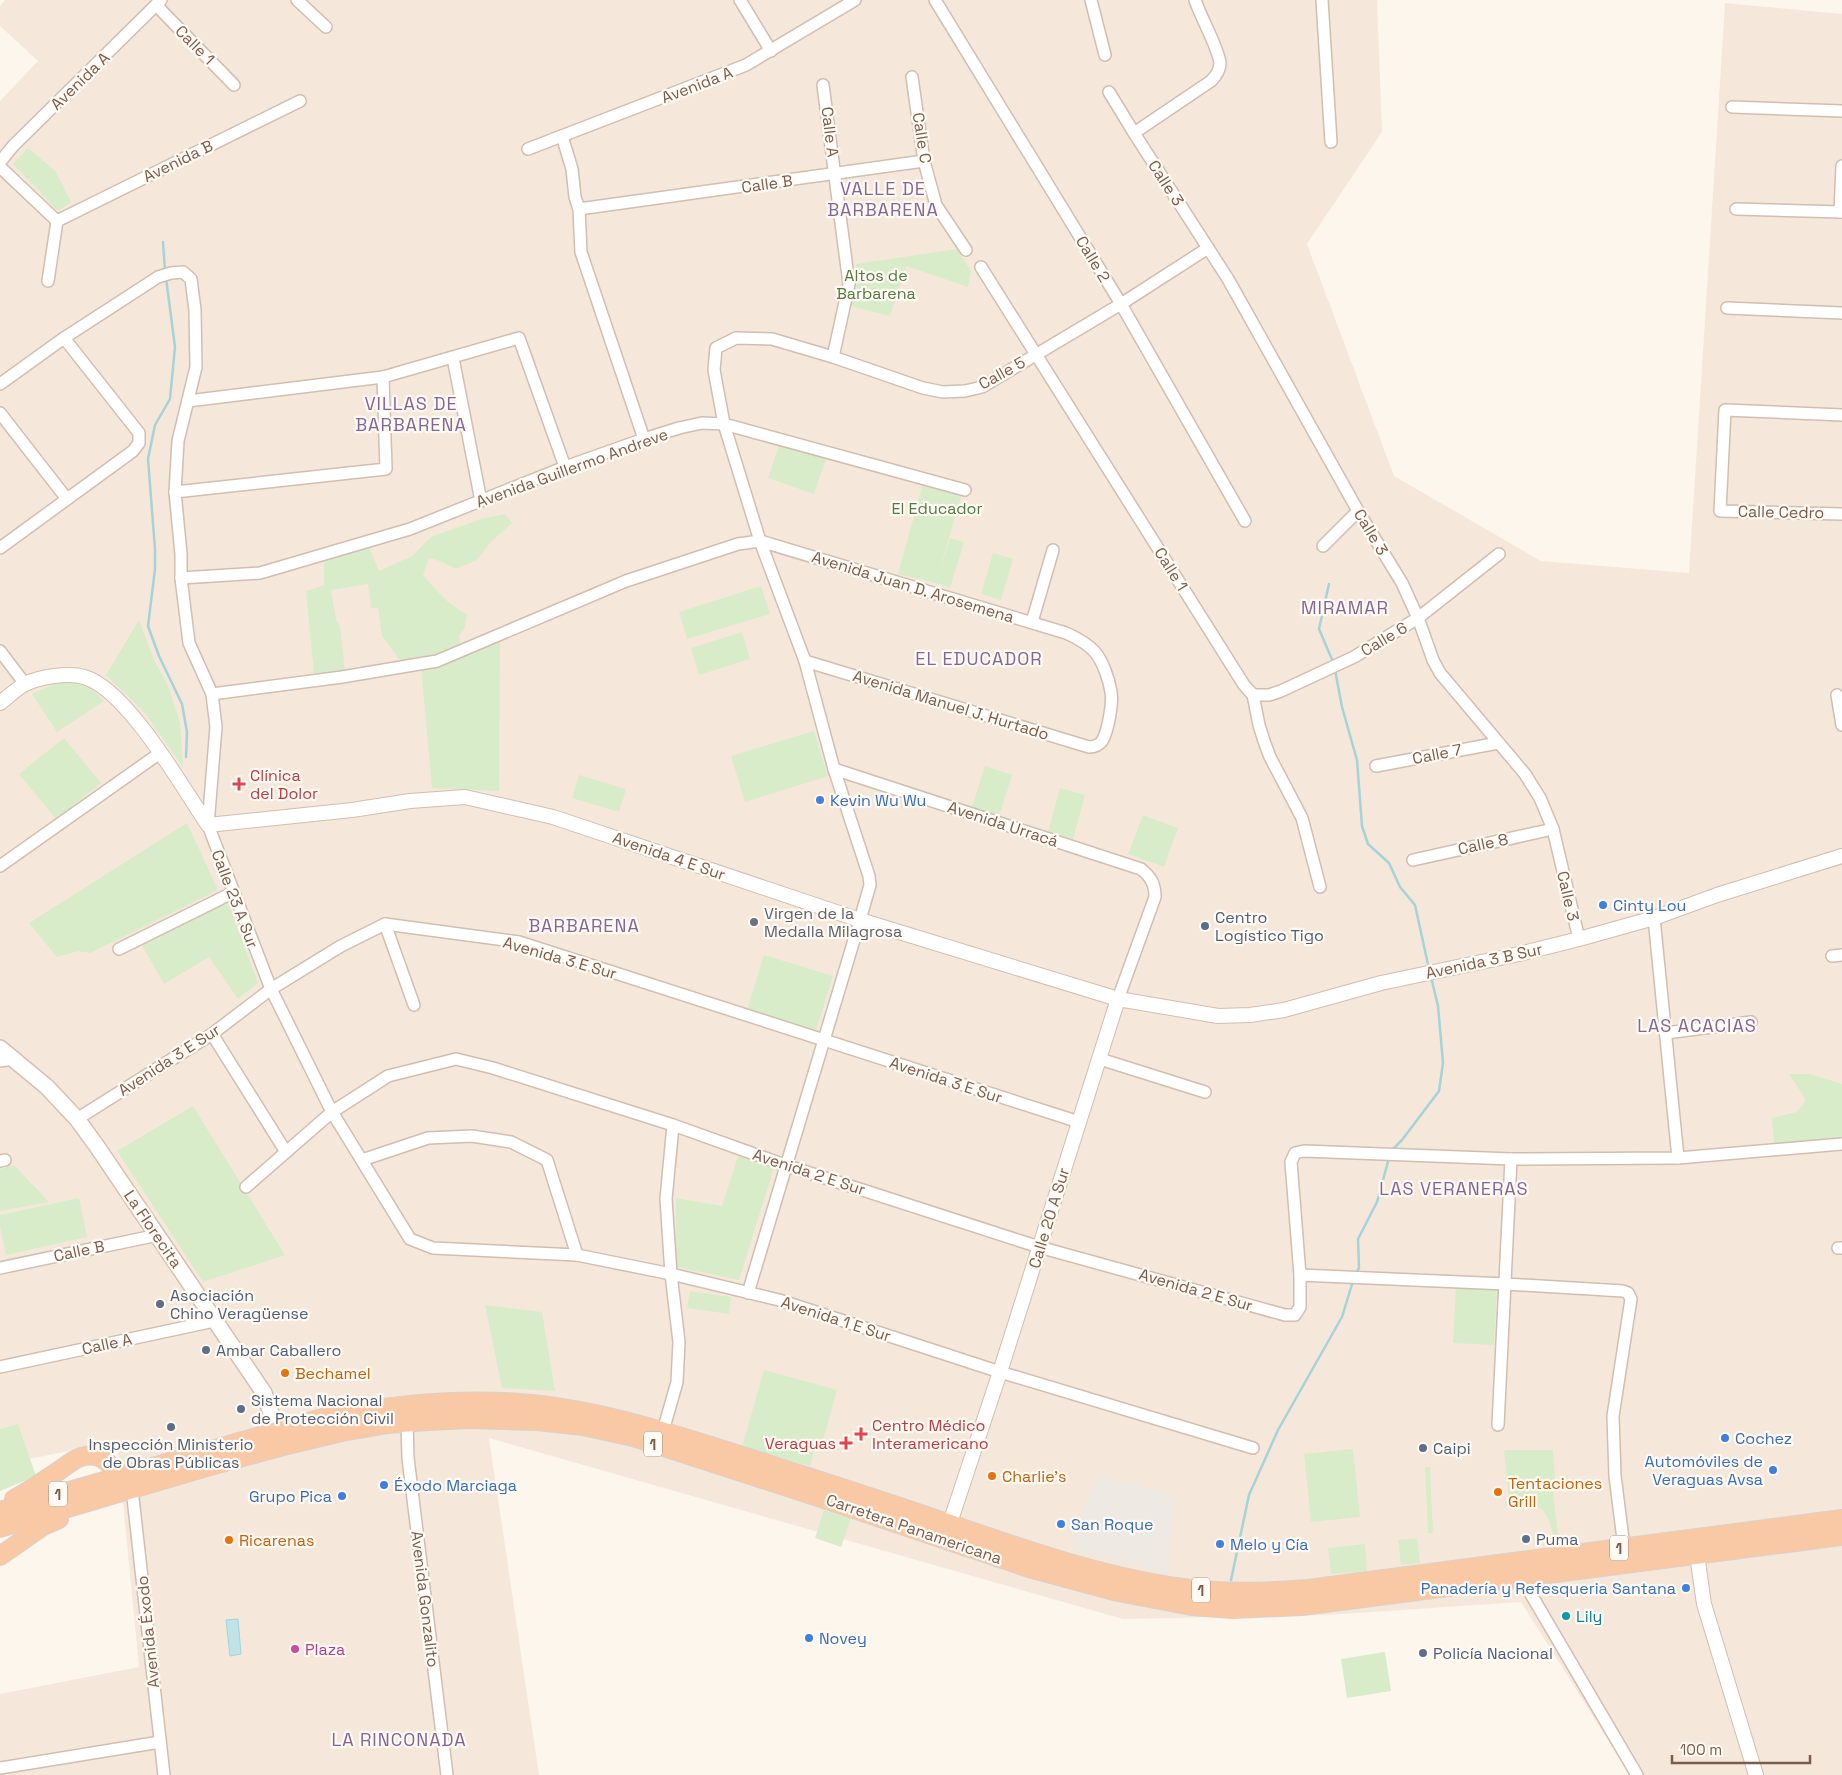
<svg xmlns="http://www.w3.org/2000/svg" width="1842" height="1775" font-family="'Space Grotesk',sans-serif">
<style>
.residential{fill:#f5e8da}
.industrial{fill:#efe9e4}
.green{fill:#d8ecc9}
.water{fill:#bfe3e8;stroke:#a5d3da}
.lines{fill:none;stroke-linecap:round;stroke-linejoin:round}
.stream{stroke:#a5d3da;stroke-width:2.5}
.minor-casing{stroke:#d1beb0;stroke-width:14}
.tertiary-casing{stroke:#d1beb0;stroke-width:16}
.secondary-casing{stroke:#d6c0b0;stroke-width:18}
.trunk-casing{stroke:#dad1cd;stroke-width:20}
.minor{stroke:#fff;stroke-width:11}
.tertiary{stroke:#fff;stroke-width:14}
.secondary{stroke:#fff;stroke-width:15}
.trunk{stroke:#f9c8a4;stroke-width:18}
.health-dot{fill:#e0444e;stroke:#fffaf3;stroke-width:2}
.shop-dot{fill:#3f7fe0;stroke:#fffaf3;stroke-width:2}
.worship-dot{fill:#6b7280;stroke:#fffaf3;stroke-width:2}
.service-dot{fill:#5c6f8a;stroke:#fffaf3;stroke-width:2}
.food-dot{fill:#e8710a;stroke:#fffaf3;stroke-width:2}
.culture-dot{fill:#0f9aa8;stroke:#fffaf3;stroke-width:2}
.hotel-dot{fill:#d1479c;stroke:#fffaf3;stroke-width:2}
.labels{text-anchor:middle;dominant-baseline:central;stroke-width:4.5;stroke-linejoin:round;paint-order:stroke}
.shield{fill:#fffaf3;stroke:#a28b7f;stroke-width:1}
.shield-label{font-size:15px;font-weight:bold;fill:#7a5c4d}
.street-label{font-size:16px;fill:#7a5c4d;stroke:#fffaf3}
.park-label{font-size:16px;fill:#537a41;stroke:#fffaf3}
.health-label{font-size:16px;fill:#be3a42;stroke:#fffaf3;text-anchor:start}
.shop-label{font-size:16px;fill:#366cbe;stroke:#fffaf3;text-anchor:start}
.worship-label{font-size:16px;fill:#5b616d;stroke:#fffaf3;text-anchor:start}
.service-label{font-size:16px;fill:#4e5e75;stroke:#fffaf3;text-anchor:start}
.food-label{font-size:16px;fill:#c56008;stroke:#fffaf3;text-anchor:start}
.culture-label{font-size:16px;fill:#0d838f;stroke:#fffaf3;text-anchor:start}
.hotel-label{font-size:16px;fill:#b23c85;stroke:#fffaf3;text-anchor:start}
.neighbourhood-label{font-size:18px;letter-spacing:1px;fill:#846695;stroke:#fffaf3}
</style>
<rect width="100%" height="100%" fill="#fdf6ec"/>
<path class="residential" d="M5 0H1377L1382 132 1307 244 1394 476 1541 561 1689 573 1725 3 1842 14V1775H1630L1521 1602 1328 1615 1123 1619 489 1438 539 1775H0V1694L139 1667 117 1441 0 1465V101L38 61 0 26V6Z"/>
<path class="industrial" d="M1098 1475 1175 1495 1167 1573 1070 1548Z"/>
<g class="green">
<path d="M28 148 56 172 71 202 58 211 13 164Z"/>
<path d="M957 249 971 271 968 287 906 266 890 316 850 306 854 287 856 264Z"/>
<path d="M780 443 826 459 814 494 768 478Z"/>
<path d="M923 484 962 493 937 579 950 538 964 542 950 588 936 583 898 574Z"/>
<path d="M505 514 512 523 489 544 477 560 456 569 440 561 429 558 423 575C437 591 448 605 467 614L465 627 459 637 461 643 441 652 407 663 400 660 382 636 378 608H371L368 584 331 590 336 620 340 626 345 671 314 675 306 591 324 585V560L369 547 379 571 412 556 431 537 481 519Z"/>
<path d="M993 553 1013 559 1001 600 981 594Z"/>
<path d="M761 586 770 614 687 639 679 612Z"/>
<path d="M139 620 154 660 168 686 180 722 183 767 145 713 106 675Z"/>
<path d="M742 632 750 659 699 675 691 648Z"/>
<path d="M500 638 499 791 432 788 421 667Z"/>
<path d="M58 682C82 683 88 682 104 701L57 732 32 694Z"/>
<path d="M814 731 828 776 745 802 731 756Z"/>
<path d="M64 738 101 783 56 819 19 774Z"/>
<path d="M985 766 1012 775 999 816 972 807Z"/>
<path d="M579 775 626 789 619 812 572 798Z"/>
<path d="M1060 788 1085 795 1073 839 1048 832Z"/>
<path d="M1143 815 1178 828 1164 867 1128 854Z"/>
<path d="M187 823 218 890 90 953 78 951 57 957 29 923Z"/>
<path d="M228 902 258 983 238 999 209 957 164 984 141 944Z"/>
<path d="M764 955 833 976 816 1031 747 1010Z"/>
<path d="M1789 1074H1810L1842 1084V1139L1774 1143 1772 1118 1797 1112 1806 1100Z"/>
<path d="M193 1106 285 1255 203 1282 117 1151Z"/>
<path d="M738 1156 774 1168 739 1280 676 1267V1198L722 1206Z"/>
<path d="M14 1165 49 1202 0 1211V1169Z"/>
<path d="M79 1198 87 1237 6 1255 0 1227V1215Z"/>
<path d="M1456 1285 1497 1287 1494 1345 1453 1343Z"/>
<path d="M690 1291 731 1297 729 1314 687 1308Z"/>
<path d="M485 1305 542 1312 555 1391 502 1388Z"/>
<path d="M764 1370 837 1390 822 1444 816 1443 810 1466 742 1447Z"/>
<path d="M18 1424 36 1476 0 1491V1429Z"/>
<path d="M1353 1449 1360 1517 1311 1522 1304 1454Z"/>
<path d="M1504 1450H1553L1555 1479H1551L1560 1548 1555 1549C1551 1515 1544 1497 1506 1506L1505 1501 1509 1500Z"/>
<path d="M1425 1467H1430L1433 1533H1428Z"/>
<path d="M824 1510 851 1519 841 1547 815 1538Z"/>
<path d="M1417 1538 1420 1563 1401 1565 1398 1540Z"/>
<path d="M1365 1544 1367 1571 1331 1574 1328 1548Z"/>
<path d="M1385 1652 1391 1691 1347 1698 1341 1659Z"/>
</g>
<path class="water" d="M238 1619 241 1654 230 1656 226 1620Z"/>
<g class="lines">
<g class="stream">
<path d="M163 242 165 270"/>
<path d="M166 278 175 347 170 399 155 425 148 459 155 549V569L148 626 159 656 182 704 187 732 186 757"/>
<path d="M1329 584 1319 629 1333 662"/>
<path d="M1335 670 1342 707 1357 760 1362 826 1368 844 1389 863 1400 887 1415 905 1429 969"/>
<path d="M1391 1151 1402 1140 1439 1091 1443 1063 1438 1006 1431 977"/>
<path d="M1356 1273 1359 1268 1358 1239 1377 1202 1389 1158"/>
<path d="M1231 1580 1249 1495 1278 1430 1342 1317 1353 1281"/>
</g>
<defs>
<g id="minor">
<path d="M297 0 326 27"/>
<path d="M740 0 771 51"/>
<path d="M935 0 1121 304 1245 521"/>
<path d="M1091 0 1105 55"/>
<path d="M1322 0 1331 142"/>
<path d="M156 5 234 85"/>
<path d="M912 77 924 161 936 205 966 250"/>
<path d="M823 85 849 284 833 357"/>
<path d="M1109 92 1134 133 1228 279 1358 511 1402 583 1418 618 1433 660 1440 673 1525 774 1540 798 1553 829 1579 939"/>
<path d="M1732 107 1842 111"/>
<path d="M1134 133 1211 81C1216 76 1220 70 1220 63 1218 47 1201 18 1195 0"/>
<path d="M562 136 572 169 575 197 579 209 581 252 644 439"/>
<path d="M528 149 746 65 855 0"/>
<path d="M0 162 13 146 161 0"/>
<path d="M0 167 57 221"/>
<path d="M579 209 924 161"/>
<path d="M1736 209 1842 212"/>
<path d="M1840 212 1842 166"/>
<path d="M981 267 1244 685 1253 695 1259 725 1264 741 1270 757 1302 818 1320 887"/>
<path d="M48 281 57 221 300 101"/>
<path d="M1727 308 1842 313"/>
<path d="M453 358 481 501"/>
<path d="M0 384 64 338 158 277 171 273 183 272 191 279 195 310 196 367 178 441 175 492 181 554V578L189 643 212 694 216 727 208 825 271 989 332 1112 410 1239 433 1248 577 1255 671 1274 779 1300 1000 1372 1253 1448"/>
<path d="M188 401 383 377 519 338 565 467"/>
<path d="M0 413 67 499"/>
<path d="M1842 415 1725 410 1720 511 1842 514"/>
<path d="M175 492 386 469 383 377"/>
<path d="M1323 546 1358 511"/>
<path d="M0 548 133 451 139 443V433L64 338"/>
<path d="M181 578 260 573 410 529 565 467 644 439 679 428 702 423 724 424 965 490"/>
<path d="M1032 622 1053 550"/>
<path d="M0 651 25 684"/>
<path d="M212 694 342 677 437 661 626 581 738 544 760 541 1066 633C1077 638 1087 643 1095 652 1103 662 1109 679 1111 692 1113 702 1108 732 1102 741 1099 745 1094 747 1089 747L805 661"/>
<path d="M1253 695H1269L1281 691 1354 657 1418 618 1499 554"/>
<path d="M1837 695 1842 725"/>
<path d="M1376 766 1498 743"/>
<path d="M834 769 1141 869C1151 877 1155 884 1155 897L1118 999"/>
<path d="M1413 860 1553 829"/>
<path d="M0 866 160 753"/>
<path d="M1654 918 1678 1158"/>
<path d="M385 924 414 1005"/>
<path d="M119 949 232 893"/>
<path d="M1832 956 1842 955"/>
<path d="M1666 1033 1751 1022"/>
<path d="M212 1034 286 1152"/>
<path d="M1100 1059 1205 1092"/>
<path d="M0 1061 13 1059"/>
<path d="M77 1119 212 1034 271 989 341 946 385 924 519 942 1079 1122"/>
<path d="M362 1160 428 1138 472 1136 511 1142 547 1160 577 1255"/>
<path d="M0 1161 5 1160"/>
<path d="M246 1187 332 1112 388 1076 456 1059 493 1068 673 1125 785 1165 1039 1247 1285 1315H1295L1300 1307V1275L1291 1162 1295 1153 1304 1151 1511 1159 1678 1158 1842 1144"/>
<path d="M1838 1248H1842"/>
<path d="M0 1268 158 1235"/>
<path d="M1300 1275 1506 1284 1623 1291 1628 1293 1631 1299 1613 1416 1615 1476 1624 1547"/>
<path d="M748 1293 860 920 870 885 869 876 834 769 805 661 760 541 724 424 714 370 716 348 736 338 772 339 833 357 923 388 943 392 965 391 982 387 1121 304 1208 248"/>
<path d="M0 1367 214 1321"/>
<path d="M407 1423 408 1458 447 1775"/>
<path d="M1498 1425 1511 1159"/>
<path d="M663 1431 677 1382 679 1342 671 1274 666 1199 673 1125"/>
<path d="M132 1489 164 1775"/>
<path d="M1523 1578 1525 1584 1637 1775"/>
<path d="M0 1768 160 1742"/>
</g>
<g id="tertiary">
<path d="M0 703C8 697 16 689 25 684 39 677 69 672 84 677 127 689 182 787 208 825L352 810 410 801 465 797 553 817 860 920 1118 999 1218 1016 1250 1015 1284 1010 1381 983 1519 954 1579 939 1654 918 1717 895 1842 856"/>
<path d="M947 1532 1000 1372 1118 999"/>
<path d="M1697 1555 1704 1604 1756 1775"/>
</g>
<path id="secondary" d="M0 1048 47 1087 77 1119 96 1145 264 1393 277 1430"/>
<g id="trunk">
<path d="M14 1499C29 1491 43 1481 57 1472 65 1467 72 1460 81 1457 94 1453 108 1458 113 1471 116 1477 115 1481 111 1485"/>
<path d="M0 1511 322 1418C388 1405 453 1398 520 1403 600 1409 676 1435 752 1459 818 1480 884 1501 950 1524 1029 1551 1108 1579 1191 1589 1229 1594 1269 1592 1308 1589L1842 1519"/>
<path d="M0 1528 207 1467 283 1446 342 1432 388 1424 428 1421 470 1419 537 1421 583 1426 633 1437 821 1498 1029 1568 1118 1592 1192 1606 1232 1609 1302 1606 1842 1536"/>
<path d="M0 1556 43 1526 59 1519"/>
</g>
</defs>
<use href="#minor" class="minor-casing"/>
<use href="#tertiary" class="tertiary-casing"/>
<use href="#secondary" class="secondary-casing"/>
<use href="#trunk" class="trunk-casing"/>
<use href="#minor" class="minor"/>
<use href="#tertiary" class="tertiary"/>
<use href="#secondary" class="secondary"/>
<use href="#trunk" class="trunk"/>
</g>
<g class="health-dot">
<path d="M236.5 776.5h5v5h5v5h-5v5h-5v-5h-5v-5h5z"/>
<path d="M858.5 1426.5h5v5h5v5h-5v5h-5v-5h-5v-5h5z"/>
<path d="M843.5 1435.5h5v5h5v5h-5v5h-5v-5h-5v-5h5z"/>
</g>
<g class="shop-dot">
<circle cx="820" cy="800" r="5"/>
<circle cx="1603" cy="905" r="5"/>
<circle cx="1725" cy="1438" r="5"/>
<circle cx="1773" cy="1470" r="5"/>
<circle cx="384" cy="1485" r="5"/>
<circle cx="342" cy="1496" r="5"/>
<circle cx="1061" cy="1524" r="5"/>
<circle cx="1220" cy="1544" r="5"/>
<circle cx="1686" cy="1588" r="5"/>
<circle cx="809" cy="1638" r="5"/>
</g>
<circle class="worship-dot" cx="754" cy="922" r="5"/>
<g class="service-dot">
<circle cx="1205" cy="926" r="5"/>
<circle cx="160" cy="1304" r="5"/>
<circle cx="206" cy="1350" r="5"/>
<circle cx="241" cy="1409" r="5"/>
<circle cx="171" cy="1427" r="5"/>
<circle cx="1423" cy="1448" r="5"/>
<circle cx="1526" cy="1539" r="5"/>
<circle cx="1423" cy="1653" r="5"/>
</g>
<g class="food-dot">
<circle cx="285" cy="1373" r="5"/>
<circle cx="992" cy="1476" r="5"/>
<circle cx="1498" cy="1492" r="5"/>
<circle cx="229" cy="1540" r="5"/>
</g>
<circle class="culture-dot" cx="1566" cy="1616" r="5"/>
<circle class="hotel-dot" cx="295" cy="1649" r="5"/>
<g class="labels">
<g class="shield">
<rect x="644" y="1431.5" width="18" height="25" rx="4"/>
<rect x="49" y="1481.5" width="18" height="25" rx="4"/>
<rect x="1610" y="1535.5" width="18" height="25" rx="4"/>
<rect x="1192" y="1577.5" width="18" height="25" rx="4"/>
</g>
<g class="shield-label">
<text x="653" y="1444">1</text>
<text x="58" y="1494">1</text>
<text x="1619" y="1548">1</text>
<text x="1201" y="1590">1</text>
</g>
<g class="street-label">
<text transform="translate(195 45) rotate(45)">Calle 1</text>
<text transform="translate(80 81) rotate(-44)">Avenida A</text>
<text transform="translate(697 85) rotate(-21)">Avenida A</text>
<text transform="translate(830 132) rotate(83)">Calle A</text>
<text transform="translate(922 138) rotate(81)">Calle C</text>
<text transform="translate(178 161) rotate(-26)">Avenida B</text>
<text transform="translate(1166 183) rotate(57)">Calle 3</text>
<text transform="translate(767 184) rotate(-8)">Calle B</text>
<text transform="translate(1093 259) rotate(59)">Calle 2</text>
<text transform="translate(1002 373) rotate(-29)">Calle 5</text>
<text transform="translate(572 468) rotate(-20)">Avenida Guillermo Andreve</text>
<text transform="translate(1781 512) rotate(1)">Calle Cedro</text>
<text transform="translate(1371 532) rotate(59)">Calle 3</text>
<text transform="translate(1171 569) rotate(58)">Calle 1</text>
<text transform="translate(913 587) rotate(17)">Avenida Juan D. Arosemena</text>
<text transform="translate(1384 639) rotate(-31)">Calle 6</text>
<text transform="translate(951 705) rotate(17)">Avenida Manuel J. Hurtado</text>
<text transform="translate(1437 754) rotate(-11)">Calle 7</text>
<text transform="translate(1003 824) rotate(18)">Avenida Urracá</text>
<text transform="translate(1483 844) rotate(-12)">Calle 8</text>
<text transform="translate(669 856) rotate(19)">Avenida 4 E Sur</text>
<text transform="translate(1568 896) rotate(77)">Calle 3</text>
<text transform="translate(235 899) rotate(69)">Calle 23 A Sur</text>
<text transform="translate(560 958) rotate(16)">Avenida 3 E Sur</text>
<text transform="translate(1484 961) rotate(-12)">Avenida 3 B Sur</text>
<text transform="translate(169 1060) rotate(-33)">Avenida 3 E Sur</text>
<text transform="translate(946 1080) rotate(18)">Avenida 3 E Sur</text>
<text transform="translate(809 1172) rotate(18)">Avenida 2 E Sur</text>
<text transform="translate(1049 1218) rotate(-73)">Calle 20 A Sur</text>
<text transform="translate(153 1229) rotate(56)">La Florecita</text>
<text transform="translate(79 1251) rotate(-12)">Calle B</text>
<text transform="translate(1196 1290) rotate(16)">Avenida 2 E Sur</text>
<text transform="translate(836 1319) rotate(18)">Avenida 1 E Sur</text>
<text transform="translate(107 1344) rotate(-12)">Calle A</text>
<text transform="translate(914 1529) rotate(19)">Carretera Panamericana</text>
<text transform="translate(425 1599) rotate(83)">Avenida Gonzalito</text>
<text transform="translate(148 1632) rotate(-96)">Avenida Éxodo</text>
</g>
<g class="park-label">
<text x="876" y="275">Altos de<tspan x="876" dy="18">Barbarena</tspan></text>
<text x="937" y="508">El Educador</text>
</g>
<g class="health-label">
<text x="250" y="775">Clínica<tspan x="250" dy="18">del Dolor</tspan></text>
<text x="872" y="1425">Centro Médico<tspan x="872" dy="18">Interamericano</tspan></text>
<text x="836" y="1443" text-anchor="end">Veraguas</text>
</g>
<g class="shop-label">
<text x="830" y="800">Kevin Wu Wu</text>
<text x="1613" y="905">Cinty Lou</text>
<text x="1735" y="1438">Cochez</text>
<text x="1763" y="1461" text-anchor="end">Automóviles de<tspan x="1763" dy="18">Veraguas Avsa</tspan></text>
<text x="394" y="1485">Éxodo Marciaga</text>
<text x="332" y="1496" text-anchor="end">Grupo Pica</text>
<text x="1071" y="1524">San Roque</text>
<text x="1230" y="1544">Melo y Cía</text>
<text x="1676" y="1588" text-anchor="end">Panadería y Refesqueria Santana</text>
<text x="819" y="1638">Novey</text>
</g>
<g class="worship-label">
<text x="764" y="913">Virgen de la<tspan x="764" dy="18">Medalla Milagrosa</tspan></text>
</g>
<g class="service-label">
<text x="1215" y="917">Centro<tspan x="1215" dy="18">Logístico Tigo</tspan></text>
<text x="170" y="1295">Asociación<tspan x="170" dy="18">Chino Veragüense</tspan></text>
<text x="216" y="1350">Ambar Caballero</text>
<text x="251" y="1400">Sistema Nacional<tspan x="251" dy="18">de Protección Civil</tspan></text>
<text x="171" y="1444" text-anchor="middle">Inspección Ministerio<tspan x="171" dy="18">de Obras Públicas</tspan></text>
<text x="1433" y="1448">Caipi</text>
<text x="1536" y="1539">Puma</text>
<text x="1433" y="1653">Policía Nacional</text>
</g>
<g class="food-label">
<text x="295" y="1373">Bechamel</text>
<text x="1002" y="1476">Charlie's</text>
<text x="1508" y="1483">Tentaciones<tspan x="1508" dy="18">Grill</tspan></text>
<text x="239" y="1540">Ricarenas</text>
</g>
<g class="culture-label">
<text x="1576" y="1616">Lily</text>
</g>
<g class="hotel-label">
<text x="305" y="1649">Plaza</text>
</g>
<g class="neighbourhood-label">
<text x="883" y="188">VALLE DE<tspan x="883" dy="21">BARBARENA</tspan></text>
<text x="411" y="403">VILLAS DE<tspan x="411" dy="21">BARBARENA</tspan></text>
<text x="1345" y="607">MIRAMAR</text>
<text x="979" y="658">EL EDUCADOR</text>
<text x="584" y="925">BARBARENA</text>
<text x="1697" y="1025">LAS ACACIAS</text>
<text x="1454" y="1188">LAS VERANERAS</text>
<text x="399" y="1739">LA RINCONADA</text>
</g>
</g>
<path d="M1672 1755v8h138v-8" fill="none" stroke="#7a5c4d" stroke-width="2.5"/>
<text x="1680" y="1755" font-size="15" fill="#7a5c4d" stroke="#fffaf3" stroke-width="4" paint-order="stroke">100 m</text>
</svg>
